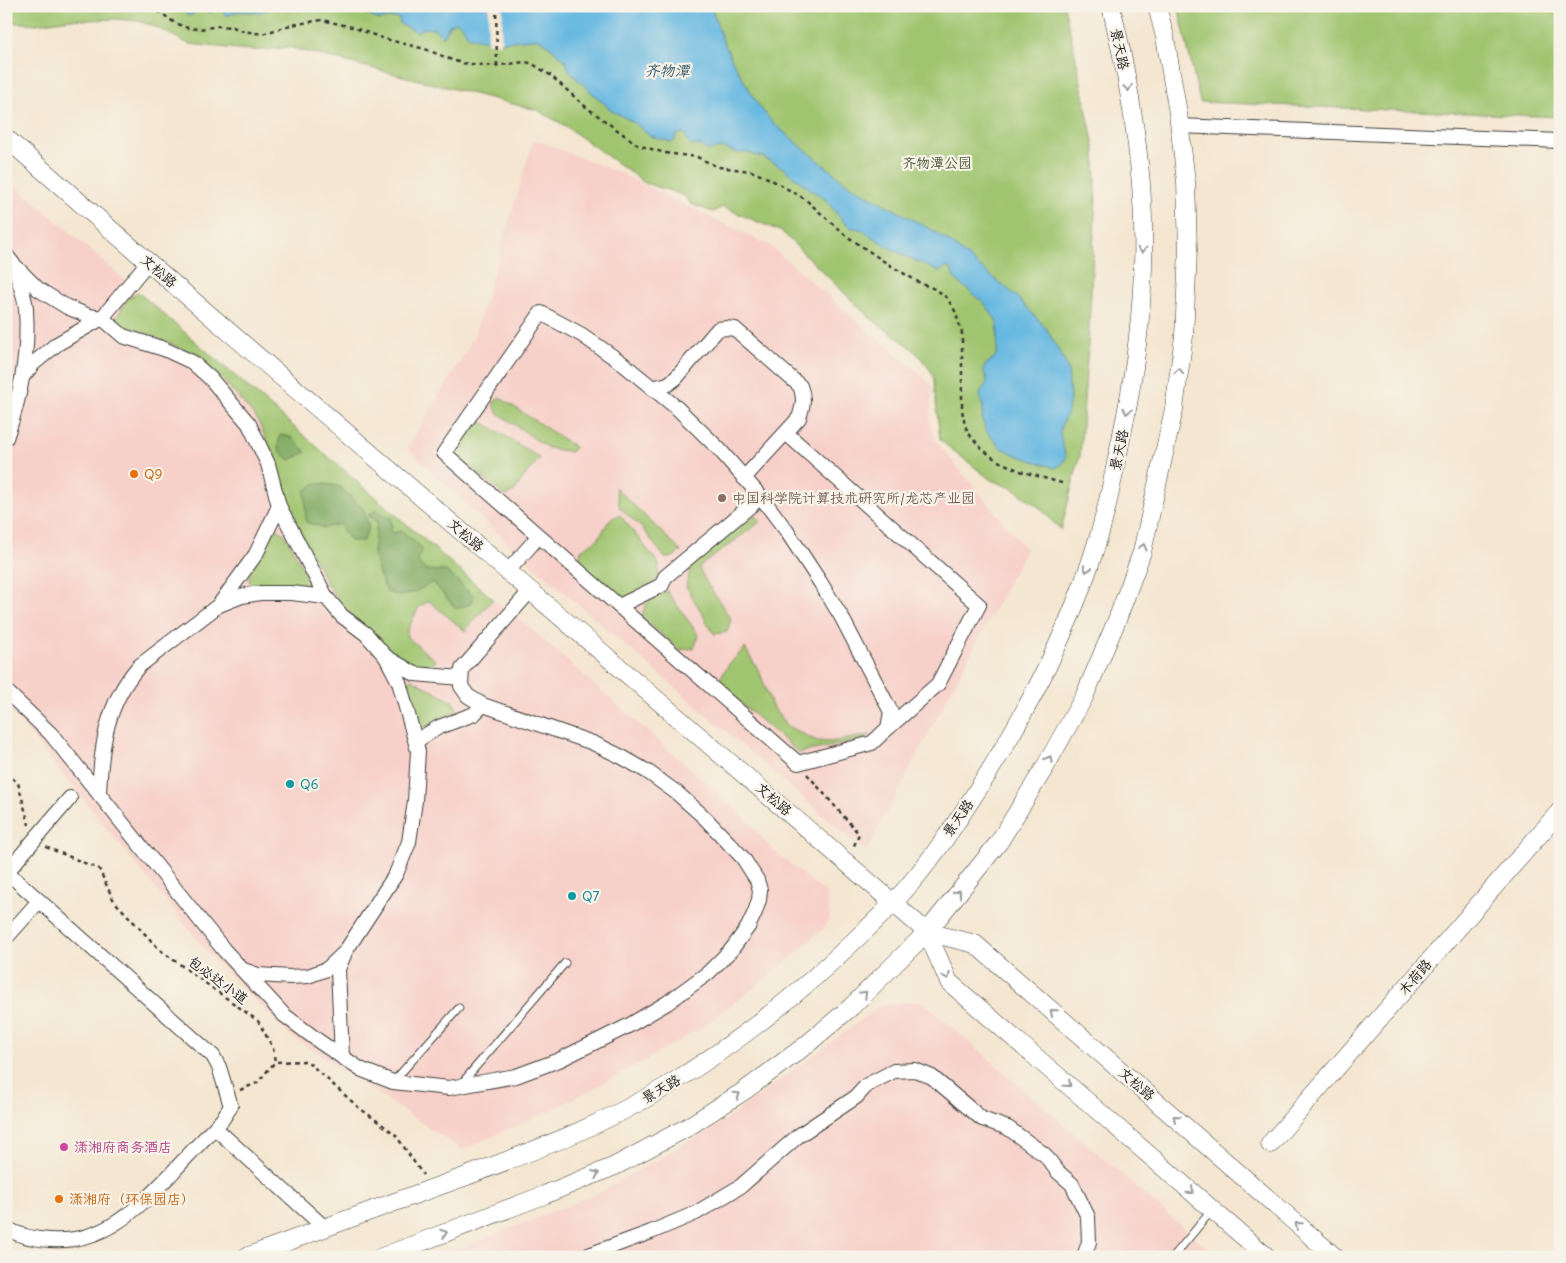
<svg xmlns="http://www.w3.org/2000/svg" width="1566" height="1263" font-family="Delius,'LXGW WenKai TC',sans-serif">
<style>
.built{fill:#f7d0c9}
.green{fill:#a0c56f;stroke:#5e7046}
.forest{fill:#80aa62;stroke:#4e633f}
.water{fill:#66b8e1;stroke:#416a7e}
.pier{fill:#f4e6d0}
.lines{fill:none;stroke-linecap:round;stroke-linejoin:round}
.service-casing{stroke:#3c3a37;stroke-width:9}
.minor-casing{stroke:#3c3a37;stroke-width:16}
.tertiary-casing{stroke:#3c3a37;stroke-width:19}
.path{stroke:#3c3a37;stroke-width:2.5;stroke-dasharray:4 4;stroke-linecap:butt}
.service{stroke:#fff;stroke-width:7}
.minor{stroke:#fff;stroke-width:14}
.tertiary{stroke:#fff;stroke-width:18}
.oneway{stroke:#999}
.food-dot{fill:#e8710a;stroke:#f7f3e8;stroke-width:2}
.education-dot{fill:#8d6e63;stroke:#f7f3e8;stroke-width:2}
.culture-dot{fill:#0f9aa8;stroke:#f7f3e8;stroke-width:2}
.hotel-dot{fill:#d1479c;stroke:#f7f3e8;stroke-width:2}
.labels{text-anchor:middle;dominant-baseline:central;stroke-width:4.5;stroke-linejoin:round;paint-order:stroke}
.street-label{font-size:14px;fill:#1c1c1c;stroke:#f7f3e8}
.park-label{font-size:14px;fill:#4a5739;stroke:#f7f3e8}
.food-label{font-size:14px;fill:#c56008;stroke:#f7f3e8;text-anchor:start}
.education-label{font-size:14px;fill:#785e54;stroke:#f7f3e8;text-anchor:start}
.culture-label{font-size:14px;fill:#0d838f;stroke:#f7f3e8;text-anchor:start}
.hotel-label{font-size:14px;fill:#b23c85;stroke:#f7f3e8;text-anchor:start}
.water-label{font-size:15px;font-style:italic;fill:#3a5a6b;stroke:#f7f3e8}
</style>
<rect width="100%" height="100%" fill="#f7f3e8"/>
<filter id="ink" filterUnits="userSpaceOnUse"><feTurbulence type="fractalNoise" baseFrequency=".02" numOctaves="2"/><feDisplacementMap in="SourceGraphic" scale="10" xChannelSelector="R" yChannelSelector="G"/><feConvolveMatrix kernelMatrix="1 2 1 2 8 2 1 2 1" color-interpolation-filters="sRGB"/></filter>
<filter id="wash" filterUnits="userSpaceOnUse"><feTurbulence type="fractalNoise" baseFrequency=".0096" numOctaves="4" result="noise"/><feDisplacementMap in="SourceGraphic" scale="20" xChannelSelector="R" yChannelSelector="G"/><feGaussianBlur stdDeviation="1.12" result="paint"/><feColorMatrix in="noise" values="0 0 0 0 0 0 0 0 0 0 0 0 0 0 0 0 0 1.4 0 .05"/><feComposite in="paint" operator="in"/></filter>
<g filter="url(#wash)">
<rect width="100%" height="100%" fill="#f4e6d0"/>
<g class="built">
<path d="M534 139 622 174 770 246 932 385 930 423 938 444 1026 549 866 852 522 556 407 448 473 340Z"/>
<path d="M6 177 493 599 524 623 730 804 752 826 774 851 826 893 830 917 822 930 769 976 703 1027 641 1063 550 1111 462 1150 290 1035 210 955 6 705Z"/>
<path d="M922 1001 1217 1257H438L599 1193 726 1120 881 1005Z"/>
</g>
<g class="green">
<path d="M6 6H1064L1074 49 1095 151 1096 195 1088 346 1080 455 1061 530 1039 507 1012 488 991 480 940 440 933 374 921 358 909 346 869 317 782 232 723 207 713 212 691 204 683 195 645 183 564 125 537 110 288 47 266 50H249L189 44 154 26 138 21 115 19 87 20 70 19 36 24 6 22Z"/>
<path d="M1178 6 1560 7V117L1200 102Z"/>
<path d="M138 292 493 599 465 631 429 601 419 607 407 631V637L436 661 430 666 420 669 393 653 352 616 338 600 327 584 289 509 275 459 257 419 224 381 196 355 148 334 128 328 121 324 116 318 128 298Z"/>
<path d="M499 397 575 447 571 452 548 448 498 413 493 404Z"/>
<path d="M479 420 540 458 526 474 513 493 505 496 453 453 470 423Z"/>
<path d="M615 487 681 551 673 557 665 558 642 528 620 508Z"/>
<path d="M620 515 659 564V577L638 596 623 599 579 562 581 550 598 539 610 519Z"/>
<path d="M755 516 760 522 699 567 705 580 731 619 727 632 714 634 686 586 691 566Z"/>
<path d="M277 529C280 531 284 533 286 537 290 543 308 578 308 583L302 590C288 586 272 584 259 589 252 586 248 583 249 575L272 532Z"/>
<path d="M667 591 699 636 694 648 680 650 642 618C644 600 652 599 667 591Z"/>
<path d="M745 648 760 673 772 706 787 726 817 741 830 742 870 735 862 740 799 753 717 683 729 664Z"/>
<path d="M412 679 453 702 457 709C450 717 428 730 418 726L406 684 408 681Z"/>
</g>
<g class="forest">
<path d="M280 435 291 437 306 452 290 460C279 452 276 449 280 435Z"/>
<path d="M316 483 339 486 364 510 369 528 363 541H350L339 524 324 528 306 522 305 491Z"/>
<path d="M376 510 391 518 392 533 402 531 422 548 418 562 425 570 446 571 474 596 470 604 456 609 433 582 415 592 400 596 387 592 379 574 373 553 377 522 368 515Z"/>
</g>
<g class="water">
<path d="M177 6H273C260 17 251 10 237 12 232 13 230 16 225 15L221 8 211 12 198 10 190 16 186 14Z"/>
<path d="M343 6H711L721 36 733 62 759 106 772 122 804 149 849 185 932 230 947 240 1016 296 1046 328 1064 360 1068 370 1070 399 1068 411 1061 426 1060 434 1066 458 1061 465 1055 468 1019 456 1001 448 986 431 982 419 983 413V405L980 396 981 391 987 383V379L983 370 986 364 994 359 997 352 998 323 985 304 955 279 950 268 945 267 941 271H937L893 250 860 229 852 228 842 220 824 198 811 190 783 168 763 157 754 155 747 152C737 156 731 149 721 148 716 148 713 151 708 151L700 145 692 146 687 141 686 135 683 133 676 135 675 140 671 142 650 136 636 124 622 116 612 111 575 77 569 70 566 61 548 45 539 39H532L503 42 476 39 468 36 462 26 457 22 449 25 445 35 442 36 435 29 423 28 418 32 400 24 399 18H388L379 20 359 11 349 10Z"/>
</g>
<path class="pier" d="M489 6H503L501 44 487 43Z"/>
</g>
<g filter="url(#ink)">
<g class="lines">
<defs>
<g id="service">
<path d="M393 1082 459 1008"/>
<path d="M461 1084 565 963"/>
<path d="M1173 1257 1212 1210"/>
</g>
<g id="minor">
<path d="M1179 126 1560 141"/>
<path d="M6 255 14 265 38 289 67 307 89 316 102 318 123 336 164 349 192 362 210 378 249 424 268 464 279 506 326 597 342 616 366 634 386 657 415 674 461 678"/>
<path d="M541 313 582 335 622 363 677 408 719 449 761 497 786 530 820 582 841 616 891 712 888 728 872 743 798 763 444 453Z"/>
<path d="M23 376 34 363 57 344 102 318 148 262"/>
<path d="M652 388 668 384 676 378 718 329 726 328 735 329 800 386C805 398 803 406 799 418L744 478"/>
<path d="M786 433 979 605 938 684 888 728"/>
<path d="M6 438C21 396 29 353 26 309 25 295 18 281 15 268"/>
<path d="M508 571 538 537"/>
<path d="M219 605 256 554 279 506"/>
<path d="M619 606 662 585 665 577 761 497"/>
<path d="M6 691 51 734 224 950 284 1015 320 1042 360 1069 393 1082 449 1088 516 1076 559 1060 628 1026 667 1003 708 973 732 949 748 927 755 912 759 900 760 890 757 880 743 858 704 817 677 793 648 772 622 757 593 743 483 705 468 696 461 686 462 669 531 590"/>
<path d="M416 741 439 727 474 714 483 705"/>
<path d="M99 794C101 746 106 704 139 666L219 605 242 596 260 593H291L326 597"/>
<path d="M6 873 70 798"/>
<path d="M6 938 39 901"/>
<path d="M244 970 258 975 290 977 308 976 327 969 345 952 396 874 409 842 415 801 418 751 399 682 386 657"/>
<path d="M342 1057 338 969 344 955"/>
<path d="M215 1128 325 1228"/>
<path d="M6 1228C19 1236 35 1239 50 1240 104 1244 137 1209 172 1173 188 1155 205 1138 222 1120L231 1106 219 1067 213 1056 7 872"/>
<path d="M583 1257 651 1232 696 1213 741 1186 798 1136 856 1097 867 1085 894 1071 915 1070 932 1077 982 1119 1008 1128 1045 1155 1058 1172 1072 1184 1088 1217 1089 1242 1084 1257"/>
</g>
<g id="tertiary">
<path d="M6 138 148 262 927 932 949 982 1267 1257"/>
<path d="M927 932 975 944 1335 1257"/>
<path d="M1270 1144 1560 811"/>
<path d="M246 1257C319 1230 391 1203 464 1177 533 1151 604 1125 667 1086 736 1044 798 995 856 939 877 920 898 899 916 877 943 844 966 808 989 772 1034 699 1073 622 1098 539 1108 507 1114 472 1121 439 1139 356 1148 269 1141 184 1136 124 1125 64 1111 6"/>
<path d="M382 1257 544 1195 615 1166 686 1128 744 1091 805 1046 851 1007 927 932 999 842 1045 767 1084 697 1117 620 1142 552 1174 409 1184 336 1188 250 1186 182 1178 113 1165 37 1157 6"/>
</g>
</defs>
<use href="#service" class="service-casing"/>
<use href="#minor" class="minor-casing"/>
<use href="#tertiary" class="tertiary-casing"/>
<g class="path">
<path d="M151 6 175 23 188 28 199 29 219 26 233 27 243 31 262 34 291 25 322 20 352 27 385 39 425 49 452 60 461 63 492 66 524 62 531 63 550 75 586 107 638 145 665 153 697 157 718 167 751 171 770 179 805 199 845 235 888 264 920 283 937 290 947 298 955 311 962 333V410L965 426 970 435 981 448 996 460 1020 471 1065 484"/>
<path d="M496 6 497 65"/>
<path d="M6 773 18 783 29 825"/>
<path d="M807 774 859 834 853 848"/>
<path d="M46 847 99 869 114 901 160 950 258 1021 273 1048 275 1062 307 1061 358 1107 395 1134 423 1175"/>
<path d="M240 1090 257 1083 275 1062"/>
</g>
<use href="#service" class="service"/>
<use href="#minor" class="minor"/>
<use href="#tertiary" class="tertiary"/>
</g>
<defs><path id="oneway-chevron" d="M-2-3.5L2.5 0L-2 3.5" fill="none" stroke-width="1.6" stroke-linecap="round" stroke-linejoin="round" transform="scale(1.25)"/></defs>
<g class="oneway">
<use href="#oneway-chevron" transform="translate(1128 88) rotate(81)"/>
<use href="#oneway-chevron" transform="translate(1142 250) rotate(90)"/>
<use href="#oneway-chevron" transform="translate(1179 371) rotate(-82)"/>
<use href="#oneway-chevron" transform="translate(1127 411) rotate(102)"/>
<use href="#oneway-chevron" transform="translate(1143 547) rotate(-75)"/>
<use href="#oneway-chevron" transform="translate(1087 569) rotate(110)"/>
<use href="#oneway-chevron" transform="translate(1049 759) rotate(-61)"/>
<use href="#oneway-chevron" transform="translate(958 893) rotate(-52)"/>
<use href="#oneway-chevron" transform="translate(947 976) rotate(63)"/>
<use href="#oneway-chevron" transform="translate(864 994) rotate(-45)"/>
<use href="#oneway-chevron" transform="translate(1053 1012) rotate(-139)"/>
<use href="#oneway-chevron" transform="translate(1068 1084) rotate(41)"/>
<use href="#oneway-chevron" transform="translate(737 1095) rotate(-33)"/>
<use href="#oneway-chevron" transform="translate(1176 1118) rotate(-139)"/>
<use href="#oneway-chevron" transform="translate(596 1174) rotate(-23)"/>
<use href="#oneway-chevron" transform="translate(1191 1191) rotate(41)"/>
<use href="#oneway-chevron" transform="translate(1298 1225) rotate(-139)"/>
<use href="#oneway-chevron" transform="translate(444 1233) rotate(-21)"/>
</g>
</g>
<g class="food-dot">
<circle cx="134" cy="474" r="5"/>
<circle cx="59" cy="1199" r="5"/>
</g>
<circle class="education-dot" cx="722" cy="498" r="5"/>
<g class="culture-dot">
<circle cx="290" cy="784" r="5"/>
<circle cx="572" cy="896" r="5"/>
</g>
<circle class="hotel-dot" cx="64" cy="1147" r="5"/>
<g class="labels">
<g class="street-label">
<text transform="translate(1120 49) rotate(78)">景天路</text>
<text transform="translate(159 271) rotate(41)">文松路</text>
<text transform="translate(1119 450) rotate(-78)">景天路</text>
<text transform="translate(466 535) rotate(41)">文松路</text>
<text transform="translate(774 799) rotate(41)">文松路</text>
<text transform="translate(958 818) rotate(-55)">景天路</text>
<text transform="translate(1415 977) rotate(-49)">木荷路</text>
<text transform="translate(218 980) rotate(36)">包必达小道</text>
<text transform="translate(1137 1084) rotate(41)">文松路</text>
<text transform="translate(661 1089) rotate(-30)">景天路</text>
</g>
<g class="park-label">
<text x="937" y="163">齐物潭公园</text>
</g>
<g class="food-label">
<text x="144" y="474">Q9</text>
<text x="69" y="1199">潇湘府（环保园店）</text>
</g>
<g class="education-label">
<text x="732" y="498">中国科学院计算技术研究所/龙芯产业园</text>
</g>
<g class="culture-label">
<text x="300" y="784">Q6</text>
<text x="582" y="896">Q7</text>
</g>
<g class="hotel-label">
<text x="74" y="1147">潇湘府商务酒店</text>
</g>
<g class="water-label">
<text x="667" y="70">齐物潭</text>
</g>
</g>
<rect width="1566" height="1263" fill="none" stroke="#f7f3e8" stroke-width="25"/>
</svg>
